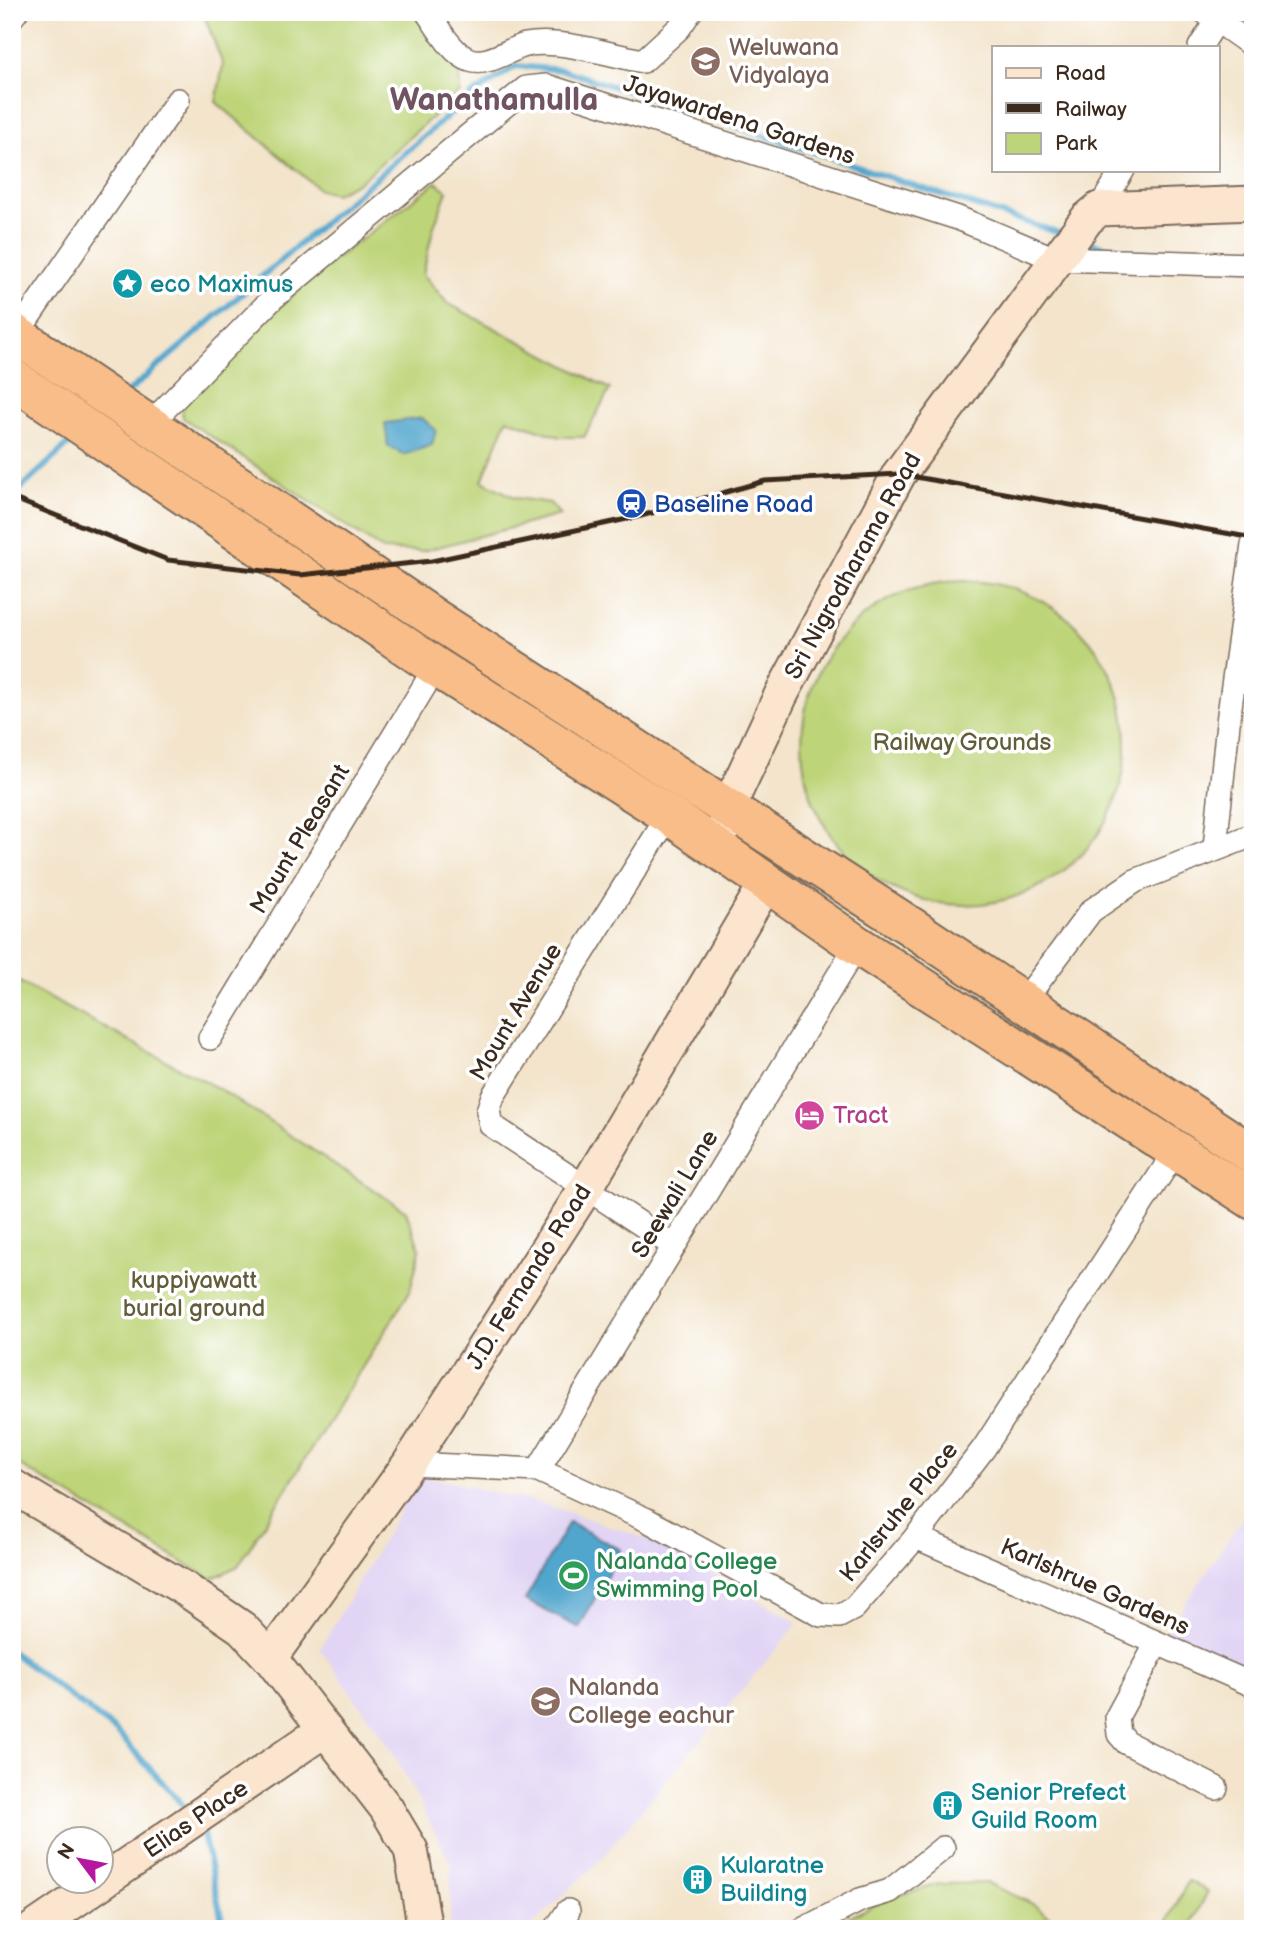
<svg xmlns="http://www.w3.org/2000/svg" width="1265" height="1941" font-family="'Balsamiq Sans',sans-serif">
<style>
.built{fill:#e1d4f4}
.green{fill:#bdd478;stroke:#7c7f4b;stroke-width:2}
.water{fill:#51a6cd;stroke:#466876;stroke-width:2}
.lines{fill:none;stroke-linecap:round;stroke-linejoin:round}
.stream{stroke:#51a6cd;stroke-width:6}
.street-casing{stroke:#7b6b5b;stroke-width:26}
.secondary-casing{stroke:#7b6b5b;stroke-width:37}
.highway-casing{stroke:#7b6b5b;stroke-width:42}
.street{stroke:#fff;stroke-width:23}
.secondary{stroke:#fce5cf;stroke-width:33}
.highway{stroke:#f8bd88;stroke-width:38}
.rail{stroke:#3b2a1e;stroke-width:5}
.labels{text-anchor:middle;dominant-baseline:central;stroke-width:7;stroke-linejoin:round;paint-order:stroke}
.education-label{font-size:24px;fill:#785e54;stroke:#fff;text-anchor:start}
.street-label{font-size:24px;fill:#3b2a1e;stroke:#fff}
.culture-label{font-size:24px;fill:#0d838f;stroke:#fff;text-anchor:start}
.transit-label{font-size:24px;fill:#164399;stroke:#fff;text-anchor:start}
.park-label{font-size:24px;fill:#625d39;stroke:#fff}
.hotel-label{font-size:24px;fill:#b23c85;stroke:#fff;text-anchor:start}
.leisure-label{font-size:24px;fill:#27864d;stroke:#fff;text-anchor:start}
.district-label{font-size:32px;font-weight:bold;fill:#705461;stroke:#fff}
</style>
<rect width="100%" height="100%" fill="#fff"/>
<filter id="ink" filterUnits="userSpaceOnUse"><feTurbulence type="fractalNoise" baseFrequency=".0143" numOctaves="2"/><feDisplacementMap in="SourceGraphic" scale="14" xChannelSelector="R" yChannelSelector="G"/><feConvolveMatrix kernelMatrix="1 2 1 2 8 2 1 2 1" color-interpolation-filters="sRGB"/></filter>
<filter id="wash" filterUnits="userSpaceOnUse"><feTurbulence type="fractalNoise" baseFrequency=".00686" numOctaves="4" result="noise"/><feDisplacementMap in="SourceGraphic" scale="28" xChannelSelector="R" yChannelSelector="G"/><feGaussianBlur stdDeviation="1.57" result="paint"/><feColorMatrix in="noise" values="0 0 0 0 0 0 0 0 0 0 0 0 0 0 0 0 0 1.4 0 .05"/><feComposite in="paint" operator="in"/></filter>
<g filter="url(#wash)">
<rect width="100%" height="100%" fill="#f3e4cb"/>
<g class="built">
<path d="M421 1475 547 1505 664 1545 798 1623 601 1859 528 1929H450L451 1863 393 1752 320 1649Z"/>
<path d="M1253 1502V1672L1165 1635Z"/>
</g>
<g class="green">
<path d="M203 12H419L459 68 460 92 361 181 335 194 320 190 216 102 223 65Z"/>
<path d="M436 182 447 191 433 229 423 274 447 303 610 389 584 437H560L507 419 482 481 516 498 550 503 560 515 423 551 383 550 183 418 181 404 199 380 315 275Z"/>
<circle cx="964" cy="743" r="162"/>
<path d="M12 978 221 1090 406 1211 420 1250 410 1291 238 1566 211 1579 12 1461Z"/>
<path d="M1188 1881 1208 1891 1189 1929H1164Z"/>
<path d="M987 1883 1031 1903 1066 1929H822L893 1897 939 1884Z"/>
</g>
<g class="water">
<path d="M422 418 436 430 432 445 404 455 388 446 385 423Z"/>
<path d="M569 1522 621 1550 579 1628 525 1600Z"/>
</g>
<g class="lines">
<g class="stream">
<path d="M1082 241 1122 251"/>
<path d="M127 393 472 95 516 66 563 70 1062 234"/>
<path d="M16 493 76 437"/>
<path d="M12 1652 116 1731 189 1812"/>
<path d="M201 1825 224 1929"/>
</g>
</g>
</g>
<g filter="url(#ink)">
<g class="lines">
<defs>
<g id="street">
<path d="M427 12C438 27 452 54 470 60 488 66 509 49 526 45 558 38 610 55 643 61L679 28 690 12"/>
<path d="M1205 12 1253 46"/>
<path d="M12 17 16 12"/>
<path d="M1200 47 1222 12"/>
<path d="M1099 209 1123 170"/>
<path d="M16 335 178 100"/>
<path d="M148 426 273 298 526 88 546 86 958 218 1055 259 1253 265"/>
<path d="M669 815 493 1096 488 1111 491 1125 674 1246"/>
<path d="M1215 847 1229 714 1253 545"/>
<path d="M1024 1001 1091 911 1135 881 1253 835"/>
<path d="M210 1038 436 667"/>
<path d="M409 1464 538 1470 647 1520 821 1615 839 1616 854 1608 916 1537 984 1448 1177 1149"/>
<path d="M538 1470 857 945"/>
<path d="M916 1537 1253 1685"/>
<path d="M1157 1643 1117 1717 1119 1734 1127 1743 1216 1788"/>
<path d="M556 1929 568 1911"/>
<path d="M804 1929 860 1900 890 1891 943 1848"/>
</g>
<g id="secondary">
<path d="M722 832 736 791 781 695 899 474 1087 219 1099 209 1253 203"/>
<path d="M12 1486 185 1589 242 1628 270 1658 386 1808 411 1850 425 1929"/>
<path d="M270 1658 409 1464 586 1188 767 882"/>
<path d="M33 1929 323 1731"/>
</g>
<g id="highway">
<path d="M12 332 437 620 913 928 1253 1155"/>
<path d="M12 378 436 667 669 815 857 945 1253 1200"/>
</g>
</defs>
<use href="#street" class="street-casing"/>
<use href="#secondary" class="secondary-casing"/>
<use href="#highway" class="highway-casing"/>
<use href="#street" class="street"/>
<use href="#secondary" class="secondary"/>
<use href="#highway" class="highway"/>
<path class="rail" d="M12 498 168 560 300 575 432 561 641 516 765 481 899 474 1253 538"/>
</g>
</g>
<defs>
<symbol id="school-disc" viewBox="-11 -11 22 22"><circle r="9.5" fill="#8d6e63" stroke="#fff"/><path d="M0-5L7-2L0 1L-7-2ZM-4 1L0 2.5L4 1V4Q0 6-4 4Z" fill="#fff"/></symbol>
<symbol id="sight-disc" viewBox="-11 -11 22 22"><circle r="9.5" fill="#0f9aa8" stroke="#fff"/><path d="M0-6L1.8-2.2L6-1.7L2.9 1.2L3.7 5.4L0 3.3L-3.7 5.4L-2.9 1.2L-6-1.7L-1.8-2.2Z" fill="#fff"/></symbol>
<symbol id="station-disc" viewBox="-11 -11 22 22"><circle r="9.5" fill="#1a4fb4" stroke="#fff"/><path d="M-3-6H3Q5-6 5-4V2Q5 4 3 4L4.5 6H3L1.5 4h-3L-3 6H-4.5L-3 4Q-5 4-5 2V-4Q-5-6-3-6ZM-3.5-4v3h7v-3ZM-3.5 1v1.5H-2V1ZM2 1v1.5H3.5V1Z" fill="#fff"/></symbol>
<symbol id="hotel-disc" viewBox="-11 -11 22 22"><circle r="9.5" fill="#d1479c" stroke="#fff"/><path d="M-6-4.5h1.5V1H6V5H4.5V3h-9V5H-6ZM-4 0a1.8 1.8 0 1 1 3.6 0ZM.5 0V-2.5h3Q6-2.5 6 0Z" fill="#fff"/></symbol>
<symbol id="stadium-disc" viewBox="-11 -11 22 22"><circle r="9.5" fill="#2e9e5b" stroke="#fff"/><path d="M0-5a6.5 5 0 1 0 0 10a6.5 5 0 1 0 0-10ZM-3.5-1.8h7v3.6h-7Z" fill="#fff"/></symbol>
<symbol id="university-disc" viewBox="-11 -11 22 22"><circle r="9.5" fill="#8d6e63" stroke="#fff"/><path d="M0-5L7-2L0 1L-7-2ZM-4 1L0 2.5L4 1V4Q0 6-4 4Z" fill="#fff"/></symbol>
<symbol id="building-disc" viewBox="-11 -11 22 22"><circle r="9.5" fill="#0f9aa8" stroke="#fff"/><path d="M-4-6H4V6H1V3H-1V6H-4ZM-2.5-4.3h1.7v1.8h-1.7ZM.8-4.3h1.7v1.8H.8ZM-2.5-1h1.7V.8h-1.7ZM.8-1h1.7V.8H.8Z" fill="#fff"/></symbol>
</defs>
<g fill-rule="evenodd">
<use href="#school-disc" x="688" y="44" width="35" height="35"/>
<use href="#sight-disc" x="110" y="266" width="35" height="35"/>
<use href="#station-disc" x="614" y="486" width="35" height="35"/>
<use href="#hotel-disc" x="792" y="1098" width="35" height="35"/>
<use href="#stadium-disc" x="556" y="1558" width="35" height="35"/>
<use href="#university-disc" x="528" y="1684" width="35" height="35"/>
<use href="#building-disc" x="930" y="1788" width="35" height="35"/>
<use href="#building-disc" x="680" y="1862" width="35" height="35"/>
</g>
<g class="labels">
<g class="education-label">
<text x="729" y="47">Weluwana<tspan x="729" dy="28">Vidyalaya</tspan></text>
<text x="568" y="1687">Nalanda<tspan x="568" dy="28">College eachur</tspan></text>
</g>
<g class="street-label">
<text transform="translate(739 120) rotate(18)">Jayawardena Gardens</text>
<text transform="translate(853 566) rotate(-61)">Sri Nigrodharama Road</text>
<text transform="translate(300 839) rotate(-59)">Mount Pleasant</text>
<text transform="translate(516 1012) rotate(-59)">Mount Avenue</text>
<text transform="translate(675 1194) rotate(-59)">Seewali Lane</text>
<text transform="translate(529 1277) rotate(-58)">J.D. Fernando Road</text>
<text transform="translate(899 1512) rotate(-51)">Karlsruhe Place</text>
<text transform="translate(1095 1587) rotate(24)">Karlshrue Gardens</text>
<text transform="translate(196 1819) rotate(-34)">Elias Place</text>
</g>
<g class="culture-label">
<text x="150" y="284">eco Maximus</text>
<text x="971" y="1792">Senior Prefect<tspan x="971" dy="28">Guild Room</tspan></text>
<text x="720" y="1865">Kularatne<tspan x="720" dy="28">Building</tspan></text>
</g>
<g class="transit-label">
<text x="654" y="504">Baseline Road</text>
</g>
<g class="park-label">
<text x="962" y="742">Railway Grounds</text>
<text x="194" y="1280">kuppiyawatt<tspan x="194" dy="28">burial ground</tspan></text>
</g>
<g class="hotel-label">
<text x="833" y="1115">Tract</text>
</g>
<g class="leisure-label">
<text x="596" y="1561">Nalanda College<tspan x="596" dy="28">Swimming Pool</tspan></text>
</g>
<g class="district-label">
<text x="494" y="100">Wanathamulla</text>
</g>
</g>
<rect width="1265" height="1941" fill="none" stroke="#fff" stroke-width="42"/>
<rect x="992" y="46" width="228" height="126" fill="#ffffff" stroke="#b1aaa5" stroke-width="2"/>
<rect x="1006" y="68" width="35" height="10" fill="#fce5cf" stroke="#b1aaa5" stroke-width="2"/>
<text x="1055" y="80" font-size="21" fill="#3b2a1e">Road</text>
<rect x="1006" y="103" width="35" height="10" fill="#3b2a1e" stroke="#b1aaa5" stroke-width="2"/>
<text x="1055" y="116" font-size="21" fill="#3b2a1e">Railway</text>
<rect x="1006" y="133" width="35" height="21" fill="#bdd478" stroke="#b1aaa5" stroke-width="2"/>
<text x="1055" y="150" font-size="21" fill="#3b2a1e">Park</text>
<g transform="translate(80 1860) rotate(302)"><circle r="33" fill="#ffffff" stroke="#b1aaa5" stroke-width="2"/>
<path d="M0-5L12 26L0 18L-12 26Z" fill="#b5179e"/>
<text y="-10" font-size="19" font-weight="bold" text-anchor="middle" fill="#3b2a1e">N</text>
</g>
</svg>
